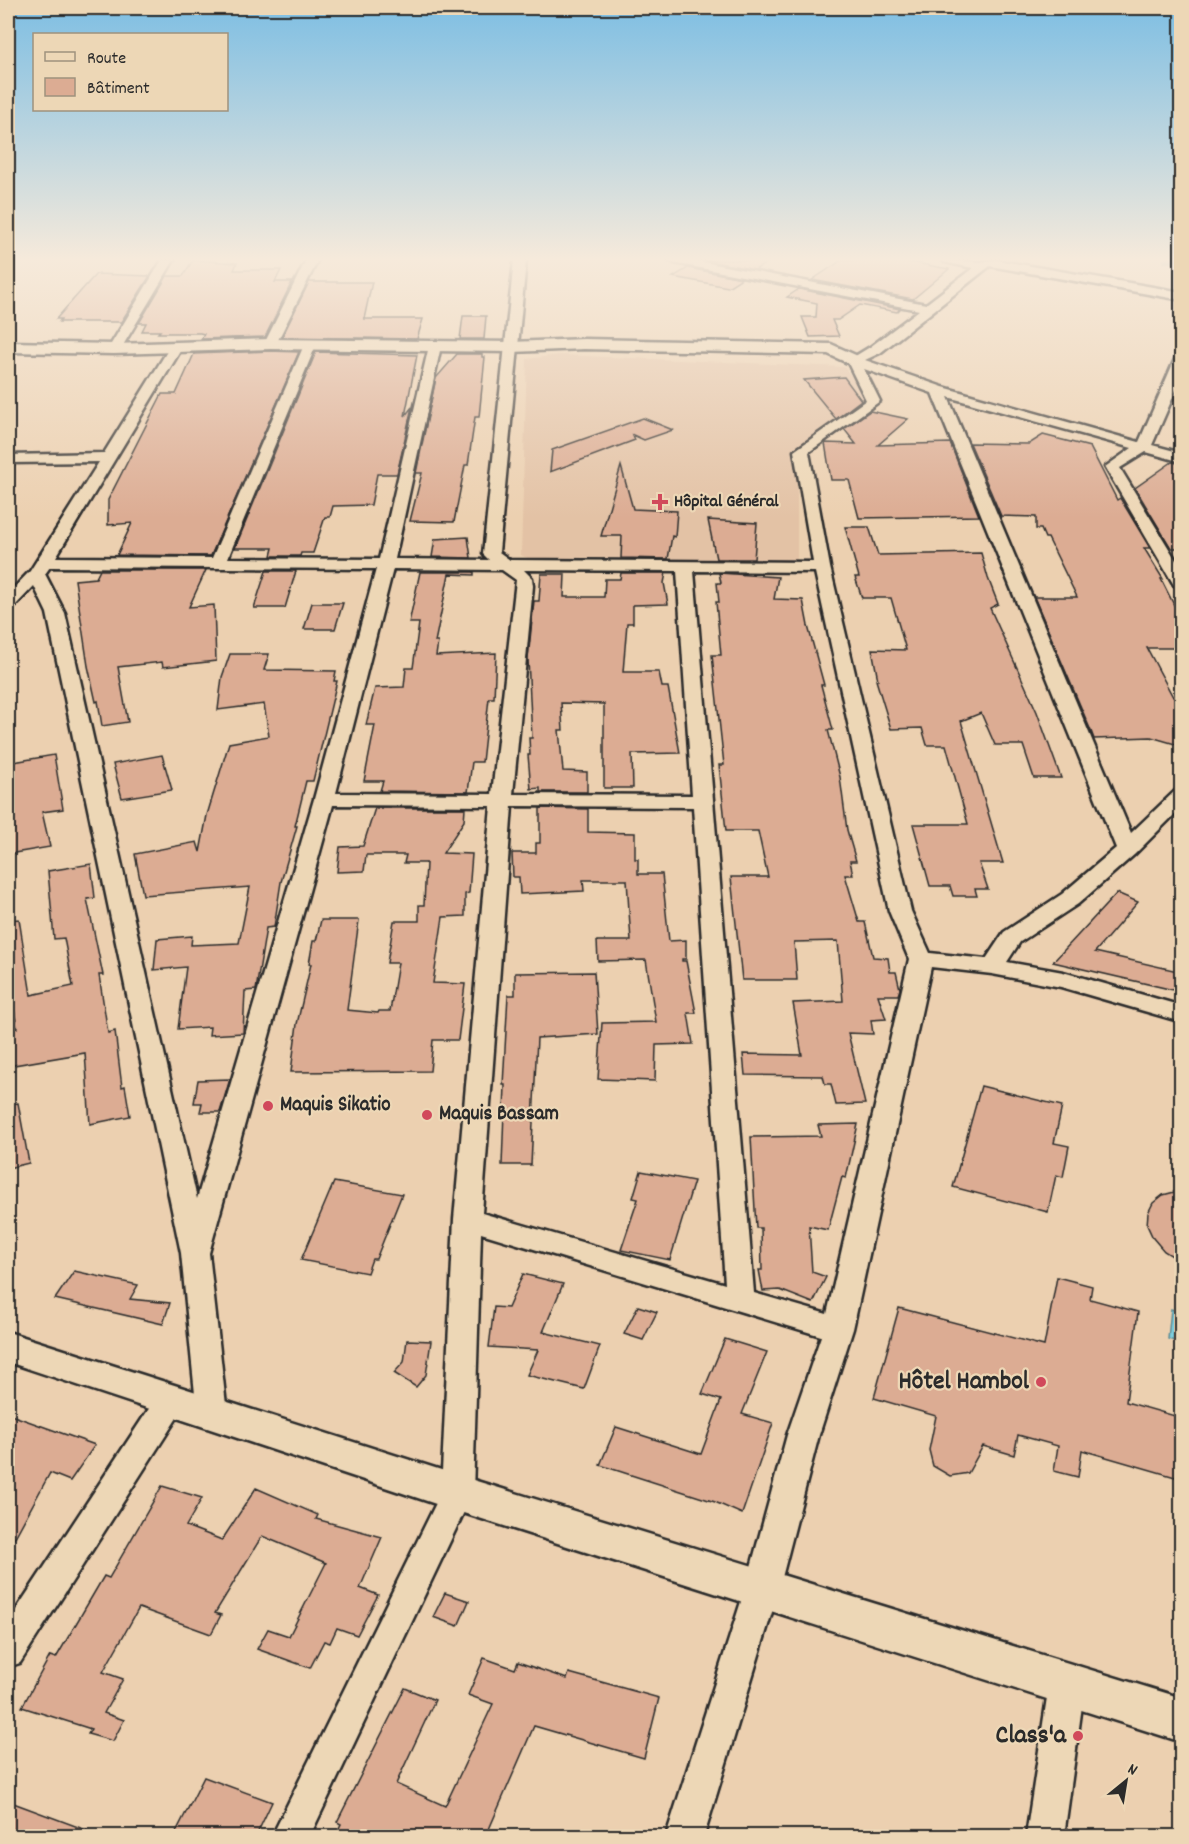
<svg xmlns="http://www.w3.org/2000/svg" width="1189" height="1844" font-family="Dekko,sans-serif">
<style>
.built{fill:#e3c2a5}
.water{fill:#7ecddb;stroke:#5d8c95;stroke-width:1.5}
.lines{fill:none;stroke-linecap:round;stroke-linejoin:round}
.stream{stroke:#5d8c95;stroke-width:4.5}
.building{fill:#dcac93;stroke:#2b2b2b;stroke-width:1.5}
.minor-casing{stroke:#2b2b2b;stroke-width:5}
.tertiary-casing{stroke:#2b2b2b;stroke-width:5}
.minor{fill:#edd7b6;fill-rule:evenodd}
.tertiary{fill:#edd7b6;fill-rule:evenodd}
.poi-dot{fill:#d1495b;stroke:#edd7b6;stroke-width:2}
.labels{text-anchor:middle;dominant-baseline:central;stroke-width:4.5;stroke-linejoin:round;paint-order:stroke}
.far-poi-label{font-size:18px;font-weight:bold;fill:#2b2b2b;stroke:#edd7b6;text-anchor:start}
.poi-label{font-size:21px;font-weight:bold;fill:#2b2b2b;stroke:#edd7b6;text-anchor:start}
.near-poi-label{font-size:26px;font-weight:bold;fill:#2b2b2b;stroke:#edd7b6;text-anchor:end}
</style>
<rect width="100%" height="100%" fill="#ecd0b0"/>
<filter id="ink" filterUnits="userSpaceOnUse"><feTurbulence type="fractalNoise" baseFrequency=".0167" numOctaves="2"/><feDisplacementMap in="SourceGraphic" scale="12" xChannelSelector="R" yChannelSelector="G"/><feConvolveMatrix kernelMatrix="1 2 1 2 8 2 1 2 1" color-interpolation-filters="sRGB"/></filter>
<g filter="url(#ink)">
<path class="built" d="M560 355 844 367 872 402 797 449V560H532L521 555 527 359Z"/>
<path class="water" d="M1171 1309 1181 1312V1343L1168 1339Z"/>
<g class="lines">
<path class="stream" d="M1165 261 1180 260"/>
</g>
<g class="building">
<path d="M193 260 237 263 234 270H281L275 282H292L265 337 201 339 204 334 200 333H158L160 331H142L146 323H139L167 276H183Z"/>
<path d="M704 260H771L755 270Z"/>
<path d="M842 260H899L949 269 913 299 812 280Z"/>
<path d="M688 268 742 278 728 287 673 277Z"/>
<path d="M96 274 150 276 121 322H59L61 319H56Z"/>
<path d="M309 282H372L364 319H423L417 339 282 337Z"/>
<path d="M799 289 900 309 897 312 860 305 838 320H832L839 336 810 337 802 317H816L817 303 787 297Z"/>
<path d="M463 316H486L484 339H460Z"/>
<path d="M270 351 299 352 211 556 117 555 132 523 108 525V500L162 394H176L194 354Z"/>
<path d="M316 352 417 355 405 416 412 407 397 474H377L371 505 333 506 330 517H325L313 553H301L300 556H271L273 548H235Z"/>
<path d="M457 354H482V357H485L479 417H475L468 465H465L454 522 410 521 422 473H416L436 378Z"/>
<path d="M844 377 861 400 836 419 804 380Z"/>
<path d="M870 411 908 419 878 445 950 443 979 516 859 518 849 480H831L825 443 856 444 844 429Z"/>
<path d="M643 418 673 430 644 440 633 435 635 440 550 472 552 450Z"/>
<path d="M1043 435 1090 447 1117 500 1120 498 1150 548H1144L1163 579H1161L1182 621V648H1147L1173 697H1182V746L1151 737 1094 739 1091 731 1034 597H1077L1048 538H1045L1041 529H1036V517L1001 516 970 443 1029 444Z"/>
<path d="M1172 462 1182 464V548H1171L1135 488Z"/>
<path d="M621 466 633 509 677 511 675 537 672 536 668 559 621 558 622 536H601Z"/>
<path d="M708 520 757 523 754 559H716Z"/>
<path d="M845 527H869L878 555 981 553 988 578 998 604 990 608 1037 712 1061 778H1034L1023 745H995L981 713 961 721 1003 863H979L988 889H975L977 896H953L950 886H930L913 824H968L946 745H927L922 728 891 729 876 680H878L872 649 906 650 891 598H862L855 577H859Z"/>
<path d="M468 537 471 558 432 557 435 539Z"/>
<path d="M100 570H206L189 607 214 605 216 661 163 667 162 662 118 667 128 722 102 726 98 701 96 702 88 666 75 580 96 578Z"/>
<path d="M266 571H296L285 608H254Z"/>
<path d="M420 572H474V575L449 574 435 642H438L436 656 496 653 494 698H489L482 762H472L468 792 380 791 383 781H364L375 725H366L375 688 404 687 406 668H413L419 623H409Z"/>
<path d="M621 573H666L664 583 668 604 633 605V623H627L623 672H659L662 687H668L680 753 632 754 633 788H604V704L561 703 563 730H559L563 771 587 772V792H540V788L531 789 528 755H530L529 738H532L528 659 534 601H539L541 574H565L564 597H604L605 579H620Z"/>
<path d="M719 573 778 577 774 599 803 600 808 626 824 685H821L833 730H828L840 777 847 830 856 861H850L853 875H845L859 922H865L873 957 888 958 890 972H896L900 989 898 995H878L886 1019 871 1020 873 1034 848 1033 865 1104 836 1105 831 1084H825L823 1076 745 1075 743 1054 802 1055 793 1003 843 1001 838 941 794 942 797 980H742L731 877H768L758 831H726L719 765H724L712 655H721L716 602H719L717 583H721Z"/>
<path d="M312 603H343L335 629H304Z"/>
<path d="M230 654H269L264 670 336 671 334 681H337L313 781H306L295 826H297L281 882 274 927 266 928 256 990 245 991 243 1033 209 1035 210 1027 178 1029 186 967 154 970 157 939 192 936 191 945 239 943 250 887 143 895 135 854 197 842 200 852 207 815 229 743 269 736 264 704 218 710 222 677Z"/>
<path d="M54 755 63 809 42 812 50 847 8 854V763Z"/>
<path d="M162 755 172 790 122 798 113 764Z"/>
<path d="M375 808H465L464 821 443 853 472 854 469 893 465 894V916L443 917 433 983 465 984 458 1040H433L430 1071 291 1072 297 1024 311 964H309L313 941H316L321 920H359L347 1010 378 1013 379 1011H390L398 963H387L394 921H419V905H424L426 863H404L406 855H366L364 871 337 872 340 847 363 846Z"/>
<path d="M540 808 588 809V832L635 833V859H638V874H662L669 941 686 940V959H682V961H686L696 1013H688L693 1044 656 1045 655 1081 598 1079 602 1023 656 1022 646 960 598 961 597 941H631L627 880H583L584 891 520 894 519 877H513L512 853H536V843H540Z"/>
<path d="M91 864 95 898 87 899 103 975H99L108 1033 115 1031 122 1087 125 1086 130 1116 90 1124 85 1053 8 1066V1029L17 1028 8 969V920L19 919 31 995 73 986 64 938 54 939 48 871Z"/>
<path d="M1117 893 1138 902 1095 952 1182 972 1178 991 1053 962Z"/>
<path d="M594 972 598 1034 537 1038 531 1165H502L505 1085H503L508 995H515V973Z"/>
<path d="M230 1079 220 1112H200L202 1103H194L198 1080Z"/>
<path d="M981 1086 1062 1106 1054 1143 1069 1146 1063 1177 1056 1175 1048 1212 953 1187Z"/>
<path d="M18 1103 29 1163 8 1168V1104Z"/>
<path d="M858 1124 846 1178 842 1177 828 1230 809 1226 812 1272 826 1277 813 1303 780 1290 763 1291 759 1270H762L761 1228H756L751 1137 821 1136 818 1125Z"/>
<path d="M641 1171 694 1181 670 1260 621 1250 638 1199 633 1198Z"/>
<path d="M334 1182 402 1194 376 1259H372L367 1273 301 1260Z"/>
<path d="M1182 1190V1262L1164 1251 1153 1238 1147 1225 1148 1213 1153 1203 1163 1195Z"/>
<path d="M74 1271 138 1285 130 1299 170 1303 163 1324 55 1299Z"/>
<path d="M523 1274 563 1284 543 1332 600 1346 584 1389 527 1375 538 1350 489 1347 494 1307 508 1308Z"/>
<path d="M1057 1277 1092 1286 1090 1299 1138 1312 1126 1402 1182 1418V1479L1082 1450 1078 1477 1054 1471 1058 1446 1018 1435 1014 1455 983 1446 968 1473 950 1476 933 1466 929 1450 936 1416 874 1398 899 1308 1044 1346Z"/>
<path d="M638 1306 657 1312 643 1340 624 1334Z"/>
<path d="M725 1339 767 1352 742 1414 773 1423 742 1514 715 1502 600 1465 616 1427 701 1454 721 1400 702 1394Z"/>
<path d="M407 1340 431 1341 426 1375 416 1387 394 1373 404 1362Z"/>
<path d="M8 1414 95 1445 70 1481 50 1473 8 1550Z"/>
<path d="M162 1486 202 1498 186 1526 222 1540 256 1488 318 1515 316 1519 382 1537 360 1588 378 1595 357 1635 337 1628 330 1643 324 1641 310 1668 257 1649 268 1629 289 1636 326 1563 262 1536 215 1613 221 1615 211 1634 139 1608 103 1672 123 1679 104 1713 124 1720 113 1741 88 1734 91 1729 22 1707 50 1656 56 1658 104 1576 109 1578Z"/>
<path d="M445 1593 469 1601 458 1626 433 1617Z"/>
<path d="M484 1658 515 1669 518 1662 567 1679 569 1673 659 1698 644 1758 534 1726 486 1836H335L341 1824 337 1822 405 1688 435 1700 396 1784 445 1806 493 1704 468 1695Z"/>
<path d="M204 1777 272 1802 256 1836H174Z"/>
<path d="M8 1801 97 1834V1836H8Z"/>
</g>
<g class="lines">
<defs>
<g id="minor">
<path d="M162 260H174L119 352H109L108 349Z"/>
<path d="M306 260H318L276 344 275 347H265L264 344Z"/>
<path d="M514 260H526L499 552 510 560 813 562 794 451 866 400 847 361 870 347 919 310 674 263 668 260H692L926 304 973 268 944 262 942 260 980 262 996 260 1182 292V300L990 266 880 353 865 360 943 387 1139 442 1175 359 1182 355V376L1152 445 1182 453V462L1146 452 1120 468 1182 570V590L1174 585 1105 467 1132 448 948 397 1131 833 1175 791 1182 789V807L1135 854 1078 904 1020 942 1007 962 1063 972 1182 1006V1022L1061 987 992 974 931 967 853 1329 819 1435 779 1589 704 1836H666L745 1589 787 1435 821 1336 481 1233 473 1493 310 1836H272L441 1493 454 1219 491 806 333 805 209 1253 227 1414 223 1423 212 1427 201 1423 197 1414 181 1253 47 613 34 586 14 607 8 608V594L30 571 99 462 8 463V455L104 453 171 345H181L182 348 56 557 212 558 304 345 310 341 315 342 316 345 228 558 379 559 429 346 435 342 441 346 395 559 489 560 483 554ZM864 369 932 393 1116 848 1062 894 1004 932 986 959 930 953 911 911 830 567 809 452 880 401ZM50 567 376 569 314 799 197 1199 65 613 45 574ZM393 569 502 570 516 580 492 794 336 793ZM524 570 677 571 692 795 513 794 533 586 532 578ZM694 571 815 572 889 911 909 959 827 1314 754 1293ZM512 806 693 807 725 1284 482 1213Z"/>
<path d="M171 1388 182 1392 186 1401 182 1410 20 1663 8 1667V1622L160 1392Z"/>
<path d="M1067 1667 1079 1672 1085 1684 1064 1836H1026L1049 1684 1055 1672Z"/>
</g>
<g id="tertiary">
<path d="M270 339 512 342 584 339 831 344 860 357 862 361 854 366 828 354 584 349 512 352 270 349 114 354 8 352V342L114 344Z"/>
<path d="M8 1332 457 1475 1182 1698V1742L457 1511 8 1362Z"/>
</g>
</defs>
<use href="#minor" class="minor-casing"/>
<use href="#tertiary" class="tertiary-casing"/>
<use href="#minor" class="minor"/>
<use href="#tertiary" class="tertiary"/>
</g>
</g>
<linearGradient id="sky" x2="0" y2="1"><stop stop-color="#7dbee3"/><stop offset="0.5" stop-color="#f6eadb"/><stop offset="1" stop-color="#f6eadb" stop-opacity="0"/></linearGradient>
<rect width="1189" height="518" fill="url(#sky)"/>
<g class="poi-dot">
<path d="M657 493h6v6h6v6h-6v6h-6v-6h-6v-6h6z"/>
<circle cx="268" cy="1106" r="6"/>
<circle cx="427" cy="1115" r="6"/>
<circle cx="1041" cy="1382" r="6"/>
<circle cx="1078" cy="1736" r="6"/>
</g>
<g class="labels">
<g class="far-poi-label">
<text x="674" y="502">Hôpital Général</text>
</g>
<g class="poi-label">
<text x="280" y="1106">Maquis Sikatio</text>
<text x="439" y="1115">Maquis Bassam</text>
</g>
<g class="near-poi-label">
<text x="1029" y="1382">Hôtel Hambol</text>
<text x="1066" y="1736">Class'a</text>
</g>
</g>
<rect width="1189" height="1844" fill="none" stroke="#edd7b6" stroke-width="30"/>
<rect x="15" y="15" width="1159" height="1814" fill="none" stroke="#2b2b2b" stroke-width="2" filter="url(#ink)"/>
<rect x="33" y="33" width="195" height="78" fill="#edd7b6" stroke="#9f927e" stroke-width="1.5"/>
<rect x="45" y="52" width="30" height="9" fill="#edd7b6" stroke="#9f927e" stroke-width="1.5"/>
<text x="87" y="63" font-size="18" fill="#2b2b2b">Route</text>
<rect x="45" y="78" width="30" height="18" fill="#dcac93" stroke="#9f927e" stroke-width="1.5"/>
<text x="87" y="93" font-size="18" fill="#2b2b2b">Bâtiment</text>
<g transform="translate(1126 1781) rotate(30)" stroke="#edd7b6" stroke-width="4.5" paint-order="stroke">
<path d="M0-4.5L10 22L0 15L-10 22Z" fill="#2b2b2b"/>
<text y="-9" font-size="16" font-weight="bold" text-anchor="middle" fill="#2b2b2b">N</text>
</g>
</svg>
